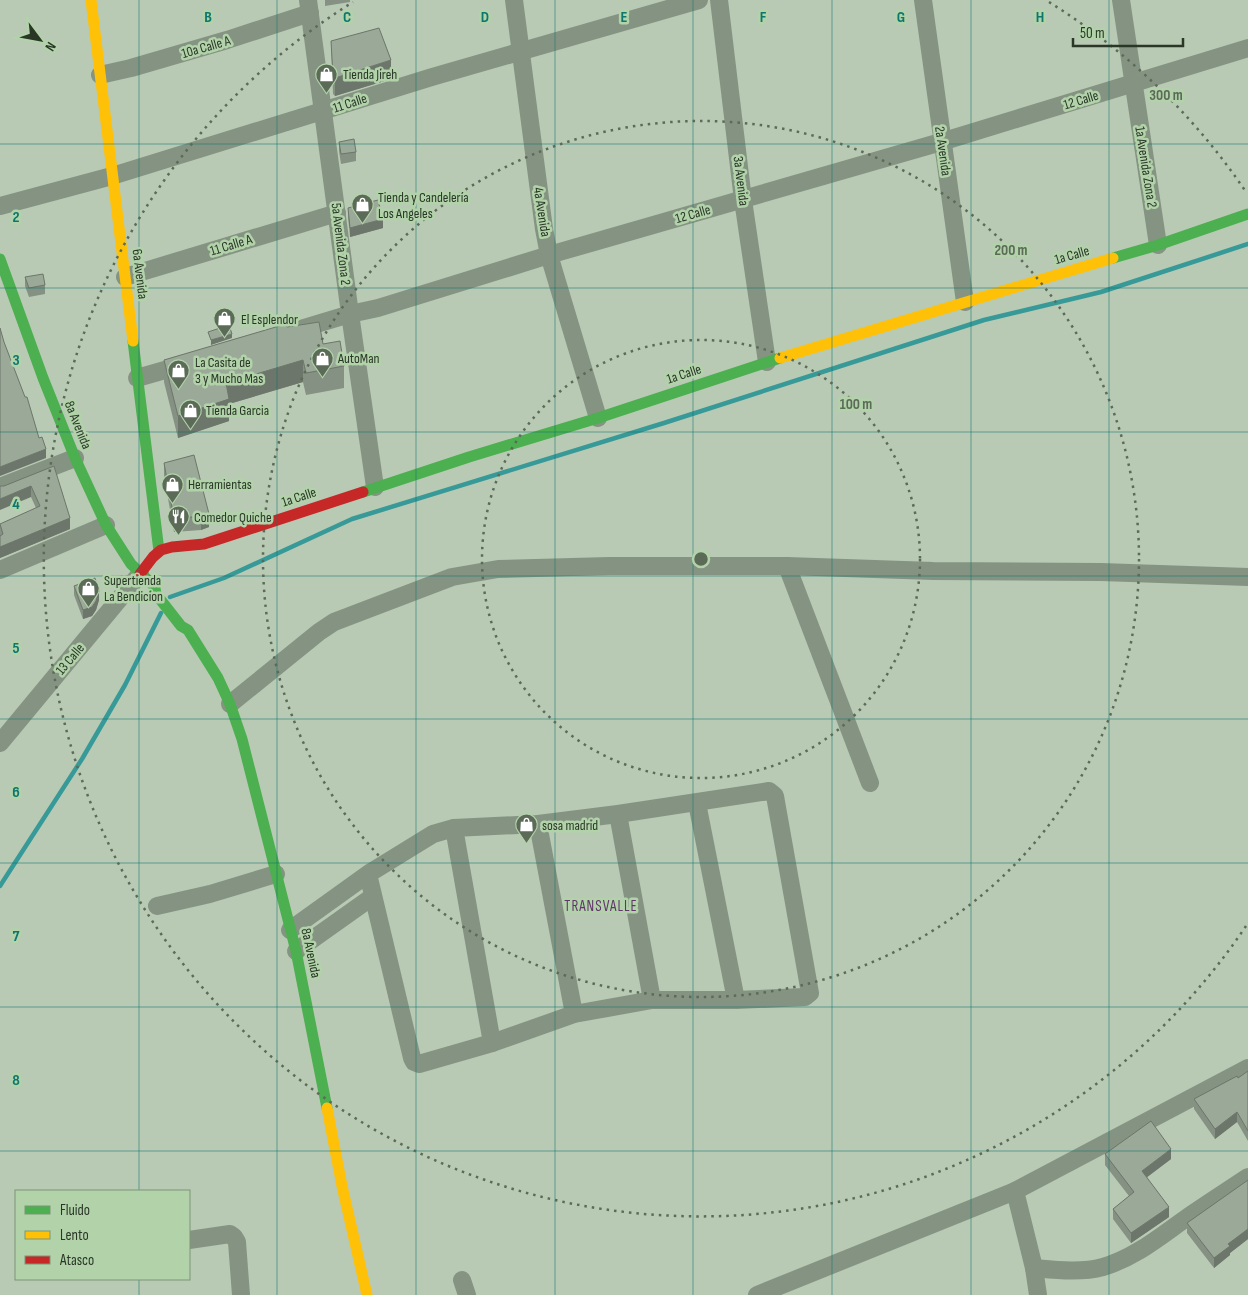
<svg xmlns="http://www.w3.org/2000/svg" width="1248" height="1295" font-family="'Sofia Sans Condensed',sans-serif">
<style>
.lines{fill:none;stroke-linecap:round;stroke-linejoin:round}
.stream{stroke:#379a98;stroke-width:4.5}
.street{stroke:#859482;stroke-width:18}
.fast{stroke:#4caf50;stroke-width:11}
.slow{stroke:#ffc107;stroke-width:11}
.jam{stroke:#c62828;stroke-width:11}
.wall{fill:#859183}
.shaded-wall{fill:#6c766a}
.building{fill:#9ba998;stroke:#6c766a}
.grid{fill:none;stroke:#0f766e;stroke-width:1;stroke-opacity:0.55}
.ring{fill:none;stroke:#5c6a58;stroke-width:2.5;stroke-dasharray:2.5 5}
.labels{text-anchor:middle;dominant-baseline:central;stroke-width:5;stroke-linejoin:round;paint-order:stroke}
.street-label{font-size:14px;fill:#2a3727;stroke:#b2d3aa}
.poi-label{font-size:14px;fill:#2a3727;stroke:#b2d3aa;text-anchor:start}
.neighbourhood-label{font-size:15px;letter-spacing:1px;fill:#62366c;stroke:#b2d3aa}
.grid-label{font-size:16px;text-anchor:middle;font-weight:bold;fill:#0f766e;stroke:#b2d3aa;stroke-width:5;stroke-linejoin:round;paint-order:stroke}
.centre{fill:#5c6a58;stroke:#b2d3aa;stroke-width:2.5}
.ring-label{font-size:15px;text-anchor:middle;font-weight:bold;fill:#5c6a58;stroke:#b2d3aa;stroke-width:5;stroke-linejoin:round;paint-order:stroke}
</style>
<rect width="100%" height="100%" fill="#b8cab3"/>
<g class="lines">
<g class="stream">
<path d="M170 597 224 578 352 519 664 423 984 320 1101 292 1248 244"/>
<path d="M0 886 82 759 125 685 161 613"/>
</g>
<g class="street">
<path d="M308 0 350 314 375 487"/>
<path d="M514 0 544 229 549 255 598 418"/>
<path d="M719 0 743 200 767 362"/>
<path d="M923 0 965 302"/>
<path d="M1121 0 1158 245"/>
<path d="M100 75 131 68 227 40 310 13"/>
<path d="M0 206 112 176 432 77 699 0"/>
<path d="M125 277 337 213"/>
<path d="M297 330 350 314 378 308 549 255 941 142 1248 48"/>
<path d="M137 378 186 364"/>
<path d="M0 487 75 458"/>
<path d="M787 566 870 783"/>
<path d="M0 570 106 525"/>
<path d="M230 704 319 632 334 622 452 577 498 569 609 566H787L933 571 1101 572 1248 577"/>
<path d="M0 743 140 574"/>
<path d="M697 803 736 1000"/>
<path d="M618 814 652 1000"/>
<path d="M538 824 574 1014"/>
<path d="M454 828 492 1043"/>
<path d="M157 906 210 894 276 874"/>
<path d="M290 930 368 874 433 834 454 828 538 824 618 814 769 791 775 796 810 993 805 997 736 1000H652L574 1014 492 1043 419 1064 414 1062 412 1058 368 874"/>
<path d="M296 951 372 897"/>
<path d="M1015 1191 1034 1268 1038 1295"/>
<path d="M189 1240 230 1234 234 1237 237 1242 241 1295"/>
<path d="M1034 1268C1056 1270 1081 1273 1103 1267 1134 1258 1158 1238 1185 1219 1205 1205 1227 1191 1248 1177"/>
<path d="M462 1280 467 1295"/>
<path d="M757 1295 1015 1191 1248 1068"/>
</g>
<g class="fast">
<path d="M1113 258 1158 245 1248 214"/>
<path d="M0 259 43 378 75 458 106 525 131 564 153 585"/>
<path d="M133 341 159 551"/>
<path d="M363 492 469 457 598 418 780 358"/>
<path d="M155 588 156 594 181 626 188 630 218 678 230 704 242 739 296 951 327 1108"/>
</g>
<g class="slow">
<path d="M91 0 133 341"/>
<path d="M780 358 1113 258"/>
<path d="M327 1108 342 1186 367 1295"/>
</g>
<path class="jam" d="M140 574 153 557 161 550 172 547 204 544 363 492"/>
</g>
<g class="wall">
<path d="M325 0H350V2L325 6Z"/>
<path d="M331 41 391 79 335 96 333 94Z"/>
<path d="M339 142 356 152V161L341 164 339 151Z"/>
<path d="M348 208 383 228 350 237 348 217Z"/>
<path d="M25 277 45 285V294L29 297 25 286Z"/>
<path d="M287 327 323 344 344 366V388L306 395 303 382 229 404V421L178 438 164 382V360Z"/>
<path d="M164 463 209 527 201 530 174 532 164 476Z"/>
<path d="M54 466 70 529 0 558V524L36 508 31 497 4 486Z"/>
<path d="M74 586 99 600 96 610 92 616 83 619 74 595Z"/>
<path d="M1248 1071V1141L1237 1122 1215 1139 1194 1109V1099L1238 1078Z"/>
<path d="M1105 1154 1171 1159 1147 1177 1169 1217 1131 1243 1113 1219V1209L1129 1196 1105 1165Z"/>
<path d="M1248 1180V1239L1230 1253V1255L1214 1268 1187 1233V1223Z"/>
</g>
<g class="shaded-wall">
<path d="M391 60V79L335 96V78Z"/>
<path d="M383 219V228L350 237V228Z"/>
<path d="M232 334V338L211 345V340Z"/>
<path d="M303 360V382L229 404V421L178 438V416L226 383Z"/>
<path d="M46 449V458L0 476V467Z"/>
<path d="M31 486V497L0 510V499Z"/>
<path d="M209 514V527L201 530V516Z"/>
<path d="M70 518V529L0 558V547Z"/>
<path d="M99 591V600L96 610 92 616 83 619V610Z"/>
<path d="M1237 1112V1122L1215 1139V1129Z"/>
<path d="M1171 1149V1159L1142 1181V1171Z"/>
<path d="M1169 1207V1217L1131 1243V1233Z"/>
<path d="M1248 1229V1239L1230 1253V1255L1214 1268V1258L1228 1244Z"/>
</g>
<g class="building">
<path d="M379 28 391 60 335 78 333 76 331 41Z"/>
<path d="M354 139 356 152 341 154 339 142Z"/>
<path d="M378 200 383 219 350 228 348 208Z"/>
<path d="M43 274 45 285 29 288 25 277Z"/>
<path d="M319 322 323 344 340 341 344 366 306 373 303 360 226 383 229 399 178 416 164 360 286 324 287 327Z"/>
<path d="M229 325 232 334 211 340 208 332Z"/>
<path d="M0 328 4 342 25 397H27L39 438 42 437 46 449 0 467Z"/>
<path d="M194 455 209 514 201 516 174 519 164 463Z"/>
<path d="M54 466 70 518 0 547V536L3 534 0 524 40 506 31 486 0 499V486H4Z"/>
<path d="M95 578 99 591 96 601 92 607 83 610 74 586Z"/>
<path d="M1248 1071V1131L1237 1112 1215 1129 1194 1099 1237 1076 1238 1078Z"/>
<path d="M1151 1121 1171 1149 1142 1171 1169 1207 1131 1233 1113 1209 1134 1192 1105 1154Z"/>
<path d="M1248 1180V1229L1228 1244 1230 1246 1214 1258 1187 1223Z"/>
</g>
<path class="grid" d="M139 0V1191M277 0V1295M416 0V1295M555 0V1295M693 0V1295M832 0V1295M971 0V1295M1109 0V1295M0 144H1248M0 288H1248M0 432H1248M0 576H1248M0 719H1248M0 863H1248M0 1007H1248M0 1151H1248M139 1279V1295"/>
<g class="ring">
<circle cx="701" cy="559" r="219"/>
<circle cx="701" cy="559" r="438"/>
<path d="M1246 926A657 657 0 1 1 353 2M1049 2A657 657 0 0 1 1246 192"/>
</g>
<defs>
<symbol id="shop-pin" viewBox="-11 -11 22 30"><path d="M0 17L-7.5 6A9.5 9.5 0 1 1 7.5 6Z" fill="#5c6a58" stroke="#b2d3aa"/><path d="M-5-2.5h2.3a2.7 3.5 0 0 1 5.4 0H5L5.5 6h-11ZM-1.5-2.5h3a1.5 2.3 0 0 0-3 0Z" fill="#fff"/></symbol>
<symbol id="restaurant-pin" viewBox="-11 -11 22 30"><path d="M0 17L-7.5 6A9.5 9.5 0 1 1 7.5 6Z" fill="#5c6a58" stroke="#b2d3aa"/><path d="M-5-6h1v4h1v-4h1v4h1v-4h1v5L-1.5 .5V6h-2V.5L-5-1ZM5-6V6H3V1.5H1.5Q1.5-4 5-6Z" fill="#fff"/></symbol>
</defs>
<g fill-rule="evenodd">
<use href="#shop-pin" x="314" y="62" width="25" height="34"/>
<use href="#shop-pin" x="350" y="192" width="25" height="34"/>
<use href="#shop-pin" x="212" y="306" width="25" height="34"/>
<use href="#shop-pin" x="310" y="346" width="25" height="34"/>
<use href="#shop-pin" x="166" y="358" width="25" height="34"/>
<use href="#shop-pin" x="178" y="398" width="25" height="34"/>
<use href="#shop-pin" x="160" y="472" width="25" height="34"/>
<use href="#restaurant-pin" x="166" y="504" width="25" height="34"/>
<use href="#shop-pin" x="76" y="576" width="25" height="34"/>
<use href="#shop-pin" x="514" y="812" width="25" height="34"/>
</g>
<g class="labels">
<g class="street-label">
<text transform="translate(206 47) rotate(-16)">10a Calle A</text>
<text transform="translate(1081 100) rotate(-17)">12 Calle</text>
<text transform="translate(350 103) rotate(-18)">11 Calle</text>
<text transform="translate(943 151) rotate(82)">2a Avenida</text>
<text transform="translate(1146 167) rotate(81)">1a Avenida Zona 2</text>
<text transform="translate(741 181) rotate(83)">3a Avenida</text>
<text transform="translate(542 212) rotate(81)">4a Avenida</text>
<text transform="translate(693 214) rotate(-16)">12 Calle</text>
<text transform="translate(341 244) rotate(83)">5a Avenida Zona 2</text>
<text transform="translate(231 245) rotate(-17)">11 Calle A</text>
<text transform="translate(1072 255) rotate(-16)">1a Calle</text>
<text transform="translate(140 274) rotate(83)">6a Avenida</text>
<text transform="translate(684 374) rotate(-18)">1a Calle</text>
<text transform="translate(78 425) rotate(68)">8a Avenida</text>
<text transform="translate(299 497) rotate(-18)">1a Calle</text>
<text transform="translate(70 659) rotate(-50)">13 Calle</text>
<text transform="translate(311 953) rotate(78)">8a Avenida</text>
</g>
<g class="poi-label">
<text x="343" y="74">Tienda Jireh</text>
<text x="378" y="197">Tienda y Candelería<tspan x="378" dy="16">Los Angeles</tspan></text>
<text x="241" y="319">El Esplendor</text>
<text x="338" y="358">AutoMan</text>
<text x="195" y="362">La Casita de<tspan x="195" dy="16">3 y Mucho Mas</tspan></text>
<text x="206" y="410">Tienda Garcia</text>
<text x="188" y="484">Herramientas</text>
<text x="194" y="517">Comedor Quiche</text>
<text x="104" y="580">Supertienda<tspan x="104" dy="16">La Bendicion</tspan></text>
<text x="542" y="825">sosa madrid</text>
</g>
<g class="neighbourhood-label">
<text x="601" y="906">TRANSVALLE</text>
</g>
</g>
<g class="grid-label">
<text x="208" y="22">B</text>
<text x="347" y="22">C</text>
<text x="485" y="22">D</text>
<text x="624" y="22">E</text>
<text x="763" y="22">F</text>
<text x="901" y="22">G</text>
<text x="1040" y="22">H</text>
<text x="16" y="222">2</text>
<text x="16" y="365">3</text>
<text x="16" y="509">4</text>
<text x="16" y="653">5</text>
<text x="16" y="797">6</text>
<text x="16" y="941">7</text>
<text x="16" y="1085">8</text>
</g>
<circle cx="701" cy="559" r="8" class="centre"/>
<g class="ring-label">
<text x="1166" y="100">300 m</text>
<text x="1011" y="255">200 m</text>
<text x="856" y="409">100 m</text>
</g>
<rect x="15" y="1190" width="175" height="90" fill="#b2d3aa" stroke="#7c9576"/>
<rect x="25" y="1206" width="25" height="8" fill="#4caf50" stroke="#7c9576"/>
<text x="60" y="1215" font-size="15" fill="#2a3727">Fluido</text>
<rect x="25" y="1231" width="25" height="8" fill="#ffc107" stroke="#7c9576"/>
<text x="60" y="1240" font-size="15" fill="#2a3727">Lento</text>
<rect x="25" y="1256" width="25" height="8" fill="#c62828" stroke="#7c9576"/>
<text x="60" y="1265" font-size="15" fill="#2a3727">Atasco</text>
<g transform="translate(40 40) rotate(122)" stroke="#b2d3aa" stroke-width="4" paint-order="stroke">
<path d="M0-4L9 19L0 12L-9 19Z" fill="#2a3727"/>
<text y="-8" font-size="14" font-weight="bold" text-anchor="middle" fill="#2a3727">N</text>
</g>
<path d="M1073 38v8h110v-8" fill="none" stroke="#2a3727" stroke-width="2.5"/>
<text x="1080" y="38" font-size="15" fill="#2a3727" stroke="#b2d3aa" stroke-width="4" paint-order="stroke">50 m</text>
</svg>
